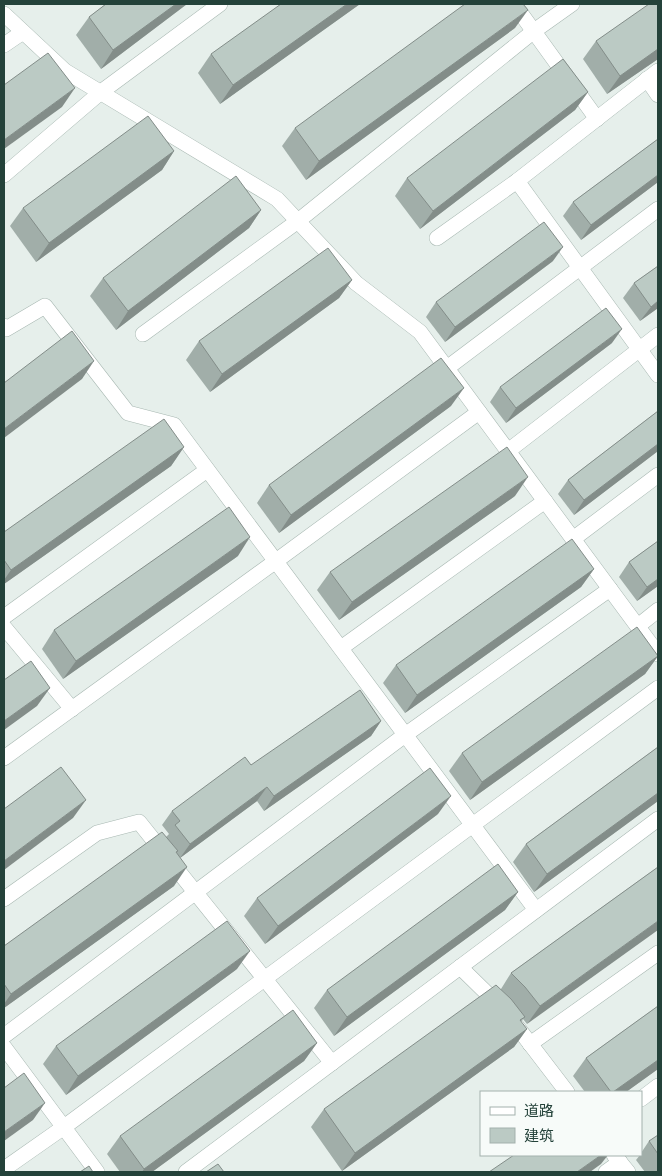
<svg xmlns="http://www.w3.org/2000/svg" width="662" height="1176" font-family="'Roboto Condensed','Noto Sans SC',sans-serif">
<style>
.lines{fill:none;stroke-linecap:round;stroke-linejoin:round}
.minor-casing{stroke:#a8b8b2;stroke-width:16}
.minor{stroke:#fff;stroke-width:15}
.wall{fill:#a1aea9}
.shaded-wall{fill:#838d89}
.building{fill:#bbcac4;stroke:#838d89}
</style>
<rect width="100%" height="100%" fill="#e6efeb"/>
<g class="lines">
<defs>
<g id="minor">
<path d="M514 4 597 119"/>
<path d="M4 14 65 71 277 199 356 283 420 332 658 654"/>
<path d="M4 45 23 32"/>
<path d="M647 79 658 95"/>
<path d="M4 175 101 92 220 4"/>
<path d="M517 181 658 375"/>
<path d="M437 238 517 181 658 71"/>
<path d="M4 326 6 329 45 306 128 413 174 425 536 910"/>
<path d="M143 334 298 221 534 31 572 4"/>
<path d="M447 368 658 209"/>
<path d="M508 451 658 335"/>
<path d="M573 539 658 475"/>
<path d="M4 617 207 470"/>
<path d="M638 626 658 610"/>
<path d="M4 627 72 709"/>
<path d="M341 648 545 501"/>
<path d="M4 758 276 561 479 412"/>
<path d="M4 899 97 833 139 822 332 1063"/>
<path d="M460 967 505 1011 567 1092"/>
<path d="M4 1036 405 735 610 589"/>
<path d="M530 1044 658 953"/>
<path d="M4 1047 97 1172"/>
<path d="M641 1099 658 1086"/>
<path d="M614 1155 628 1172"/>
<path d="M4 1169 64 1127 658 688"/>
<path d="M186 1172 658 819"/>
<path d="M606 1172 620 1162"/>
</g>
</defs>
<use href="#minor" class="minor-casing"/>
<use href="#minor" class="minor"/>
</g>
<g class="wall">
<path d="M106 4H187L101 69 76 35 89 17Z"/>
<path d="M360 4 220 104 198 73 211 54Z"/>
<path d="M658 4V59L607 94 583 59 596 41Z"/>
<path d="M515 28 306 180 282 146 295 128Z"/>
<path d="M588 92 575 110 420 229 395 196 407 178Z"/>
<path d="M658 139V182L581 240 563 216 573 202Z"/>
<path d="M174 151 162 170 36 262 10 226 23 208Z"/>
<path d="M261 210 249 228 116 330 90 296 103 278Z"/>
<path d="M553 261 445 342 426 317 436 302Z"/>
<path d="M658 266V308L640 321 623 298 634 283Z"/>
<path d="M352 280 339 298 210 392 186 360 199 341Z"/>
<path d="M612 343 506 423 490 402 500 387Z"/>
<path d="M451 406 279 533 257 503 269 485Z"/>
<path d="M658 411V451L574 515 558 494 568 480Z"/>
<path d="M184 447 171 466 4 584V532Z"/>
<path d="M515 496 339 620 317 590 330 572Z"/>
<path d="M658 541V586L637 601 619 577 629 562Z"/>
<path d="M238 556 63 679 42 649 54 630Z"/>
<path d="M594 569 581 587 405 713 383 683 396 665Z"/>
<path d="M658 656 645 674 470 800 449 771 462 753Z"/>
<path d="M381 721 371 736 264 811 257 801 180 858 174 886 4 1008V946L166 837 169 834 162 825 172 811 251 765Z"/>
<path d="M658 747V801L534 892 513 862 526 844Z"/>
<path d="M438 814 265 944 244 916 257 898Z"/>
<path d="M658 867 527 1024 523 1019 521 1022 527 1029 514 1047 342 1171 311 1127 324 1109 501 989 511 973Z"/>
<path d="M518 892 505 910 334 1036 314 1008 327 990Z"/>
<path d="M237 969 66 1095 43 1064 56 1046Z"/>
<path d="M658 1006V1069L626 1092H585L573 1076 586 1058Z"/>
<path d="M317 1043 304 1061 152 1172H120L107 1154 120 1136Z"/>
<path d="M658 1135V1172H645L636 1160 640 1155H641V1153L649 1141Z"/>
</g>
<g class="shaded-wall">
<path d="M176 4H187L101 69 113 50Z"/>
<path d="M347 4H360L220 104 233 85Z"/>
<path d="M528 10 515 28 306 180 319 161Z"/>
<path d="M658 49V59L607 94 620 76Z"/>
<path d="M75 88 62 107 4 149V140Z"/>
<path d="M588 92 575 110 420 229 433 211Z"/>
<path d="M174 151 162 170 36 262 49 243Z"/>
<path d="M658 175V182L581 240 591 225Z"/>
<path d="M261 210 249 228 116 330 128 311Z"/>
<path d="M563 247 553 261 445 342 455 327Z"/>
<path d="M352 280 339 298 210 392 222 374Z"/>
<path d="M658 301V308L640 321 651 307Z"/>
<path d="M622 329 612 343 506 423 516 408Z"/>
<path d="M94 361 82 379 4 438V429Z"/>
<path d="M464 388 451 406 279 533 291 515Z"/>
<path d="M658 444V451L574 515 584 500Z"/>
<path d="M184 447 171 466 4 584V580L11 570Z"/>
<path d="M528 477 515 496 339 620 352 602Z"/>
<path d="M250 537 238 556 63 679 76 661Z"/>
<path d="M594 569 581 587 405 713 417 695Z"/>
<path d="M658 579V586L637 601 647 587Z"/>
<path d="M658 656 645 674 470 800 482 782Z"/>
<path d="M50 688 37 706 4 730V721Z"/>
<path d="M381 721 371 736 264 811 274 796Z"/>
<path d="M267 787 257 801 180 858 190 844Z"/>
<path d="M658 793V801L534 892 547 874Z"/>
<path d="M451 796 438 814 265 944 278 926Z"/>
<path d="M86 800 73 818 4 870V861Z"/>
<path d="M187 867 174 886 4 1008V1004L11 994Z"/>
<path d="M518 892 505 910 334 1036 347 1017Z"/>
<path d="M658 921V930L527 1024 540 1006Z"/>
<path d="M250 951 237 969 66 1095 78 1076Z"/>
<path d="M527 1029 514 1047 342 1171 355 1153Z"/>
<path d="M317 1043 304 1061 152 1172H142L144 1169Z"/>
<path d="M658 1060V1069L626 1092H613Z"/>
<path d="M45 1103 33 1120 4 1141V1132Z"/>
<path d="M601 1155H608L601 1164 590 1172H577Z"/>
</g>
<g class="building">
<path d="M106 4H176L113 50 89 17Z"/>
<path d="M281 4H347L233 85 211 54Z"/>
<path d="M465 4H523L528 10 319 161 295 128Z"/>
<path d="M649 4H658V49L620 76 596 41Z"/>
<path d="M48 53 75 88 4 140V85Z"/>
<path d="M563 59 588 92 433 211 407 178Z"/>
<path d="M148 116 174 151 49 243 23 208Z"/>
<path d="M658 139V175L591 225 573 202Z"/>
<path d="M236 176 261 210 128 311 103 278Z"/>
<path d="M544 222 563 247 455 327 436 302Z"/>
<path d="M328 248 352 280 222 374 199 341Z"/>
<path d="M658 266V301L651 307 634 283Z"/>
<path d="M606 308 622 329 516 408 500 387Z"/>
<path d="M72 331 94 361 4 429V383Z"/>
<path d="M441 358 464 388 291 515 269 485Z"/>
<path d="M658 411V444L584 500 568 480Z"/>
<path d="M164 419 184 447 11 570 4 560V532Z"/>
<path d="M507 447 528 477 352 602 330 572Z"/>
<path d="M229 507 250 537 76 661 54 630Z"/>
<path d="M572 539 594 569 417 695 396 665Z"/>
<path d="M658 541V579L647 587 629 562Z"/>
<path d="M637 627 658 656 482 782 462 753Z"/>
<path d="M31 661 50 688 4 721V680Z"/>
<path d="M360 690 381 721 274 796 267 787 190 844 175 825 180 821 172 811 245 757 251 765Z"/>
<path d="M658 747V793L547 874 526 844Z"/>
<path d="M61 767 86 800 4 861V809Z"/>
<path d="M430 768 451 796 278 926 257 898Z"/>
<path d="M162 832 178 851 176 852 187 867 11 994 4 984V946Z"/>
<path d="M498 864 518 892 347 1017 327 990Z"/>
<path d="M658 867V921L540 1006 525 987 511 973Z"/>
<path d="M227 921 250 951 78 1076 56 1046Z"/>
<path d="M496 985 511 999 525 1017 520 1020 527 1029 355 1153 324 1109Z"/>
<path d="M658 1006V1060L613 1092H611L586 1058Z"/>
<path d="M293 1010 317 1043 144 1169 120 1136Z"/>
<path d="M24 1073 45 1103 4 1132V1088Z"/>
<path d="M658 1135V1154L649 1141Z"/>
<path d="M514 1155H601L577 1172H489Z"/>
<path d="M218 1164 224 1172H206Z"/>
<path d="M89 1166 93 1172H80Z"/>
</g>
<rect width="662" height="1176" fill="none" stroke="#24423a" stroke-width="10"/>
<rect x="480" y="1091" width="162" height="65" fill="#f7fbf9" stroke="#a3b1ad"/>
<rect x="490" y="1107" width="25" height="8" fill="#ffffff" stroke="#a3b1ad"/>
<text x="524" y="1116" font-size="15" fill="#24423a">道路</text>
<rect x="490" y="1128" width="25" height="15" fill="#bbcac4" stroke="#a3b1ad"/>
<text x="524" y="1141" font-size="15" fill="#24423a">建筑</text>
</svg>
